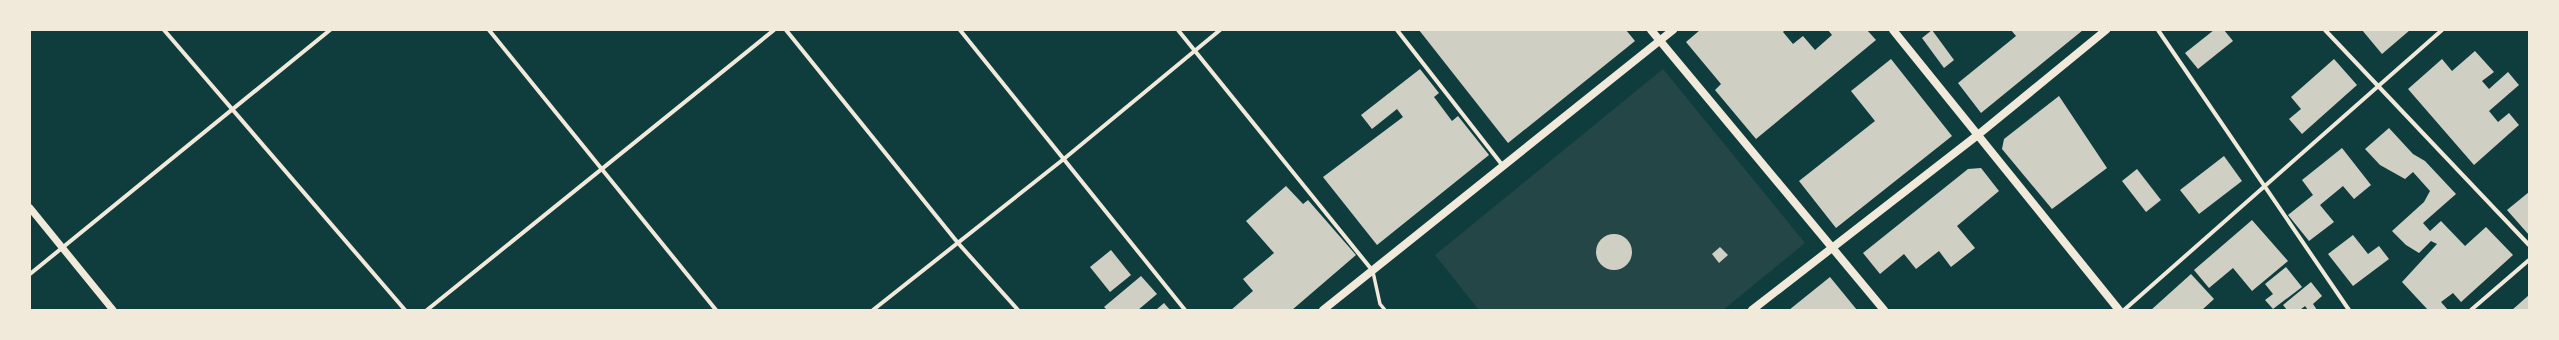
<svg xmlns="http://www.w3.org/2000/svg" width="2559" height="340" font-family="'Sofia Sans Condensed',sans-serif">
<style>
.green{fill:#244646}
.building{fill:#cfcfc3}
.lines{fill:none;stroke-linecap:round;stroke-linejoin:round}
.pedestrian{stroke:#f1e9da;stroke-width:3.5}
.minor{stroke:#f1e9da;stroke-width:4}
.tertiary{stroke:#f1e9da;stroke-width:7}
.secondary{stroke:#f1e9da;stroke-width:8}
</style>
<rect width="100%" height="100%" fill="#0f3d3e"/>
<path class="green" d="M1663 69 1805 243 1723 310H1479L1435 255Z"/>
<g class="building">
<path d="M1419 30H1626L1635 41 1508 143Z"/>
<path d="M1700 30H1785L1783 32 1793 44 1803 36 1815 50 1832 35 1828 30H1867L1876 40 1756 139 1715 90 1721 84 1686 42Z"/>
<path d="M1932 30 1954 60 1944 68 1922 38Z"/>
<path d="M2011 30H2083L1981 113 1958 83 2016 36Z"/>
<path d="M2214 30H2224L2233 41 2198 69 2185 53Z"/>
<path d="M2362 30H2410L2382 54Z"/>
<path d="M2475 51 2494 72 2482 81 2489 89 2508 72 2519 85 2489 111 2498 122 2509 113 2519 125 2474 165 2408 89 2442 59 2452 71Z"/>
<path d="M1891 59 1952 136 1836 228 1799 181 1875 121 1851 91Z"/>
<path d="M2334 59 2357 85 2302 134 2289 119 2301 109 2291 97Z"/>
<path d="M1420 69 1439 93 1434 97 1452 121 1458 116 1489 155 1377 245 1323 177 1403 117 1397 109 1372 129 1361 115Z"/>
<path d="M2059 96 2107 168 2052 209 2002 149 2004 139Z"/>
<path d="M2389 128 2413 154 2425 161 2456 194 2423 223 2430 231 2441 221 2465 246 2486 227 2513 255 2461 302 2453 293 2441 302 2448 310H2428L2402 282 2437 244 2431 241 2419 253 2406 245 2392 231 2424 202 2430 191 2413 172 2405 179 2380 165 2365 149Z"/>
<path d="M2342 148 2371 185 2354 199 2343 186 2320 205 2334 222 2309 241 2288 215 2313 195 2302 180Z"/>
<path d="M2224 156 2242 181 2199 214 2180 190Z"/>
<path d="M1981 168 1999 191 1957 226 1975 248 1951 267 1939 251 1916 269 1904 254 1880 274 1863 253 1968 169Z"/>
<path d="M2137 169 2161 200 2146 212 2122 181Z"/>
<path d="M1286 186 1303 204 1308 200 1356 255 1292 310H1231L1253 291 1243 279 1274 253 1246 221Z"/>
<path d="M2529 192V235L2507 210Z"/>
<path d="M2252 220 2288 261 2252 291 2233 268 2209 288 2194 270Z"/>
<circle cx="1614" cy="252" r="18"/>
<path d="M2353 235 2368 254 2379 246 2389 259 2353 286 2328 254Z"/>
<path d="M1720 247 1728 255 1719 263 1712 254Z"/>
<path d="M1111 250 1131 275 1110 292 1090 267Z"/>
<path d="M2286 267 2302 287 2273 309 2265 300 2273 294 2265 284Z"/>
<path d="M2191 274 2214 299 2202 310H2151Z"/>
<path d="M1141 276 1157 294 1138 310H1107L1104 307Z"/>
<path d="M1830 277 1857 310H1789Z"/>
<path d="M2311 282 2322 296 2313 304 2317 310H2308L2305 306 2300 310H2287L2283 305Z"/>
<path d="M2529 295V310H2512Z"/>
<path d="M1164 303 1170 310H1156Z"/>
</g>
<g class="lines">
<path class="pedestrian" d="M1373 272 1380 304 1385 310"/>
<g class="minor">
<path d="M164 30 405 310"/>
<path d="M489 30 716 310"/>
<path d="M786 30 958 243 1018 310"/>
<path d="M960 30 1185 310"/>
<path d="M1178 30 1372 270"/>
<path d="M1397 30 1503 166"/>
<path d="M2158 30 2349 310"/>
<path d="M2325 30 2529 245"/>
<path d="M30 274 330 30"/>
<path d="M427 310 774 30"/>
<path d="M873 310 1065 158 1220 30"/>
<path d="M2124 310 2442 30"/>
<path d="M2471 310 2529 260"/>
</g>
<path class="tertiary" d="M30 208 113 310"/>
<g class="secondary">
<path d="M1651 30 1884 310"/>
<path d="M1893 30 2119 310"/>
<path d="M1323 310 1673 30"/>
<path d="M1752 310 1979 134 2106 30"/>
</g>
</g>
<rect width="2559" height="340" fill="none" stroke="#f1e9da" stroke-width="62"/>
</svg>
